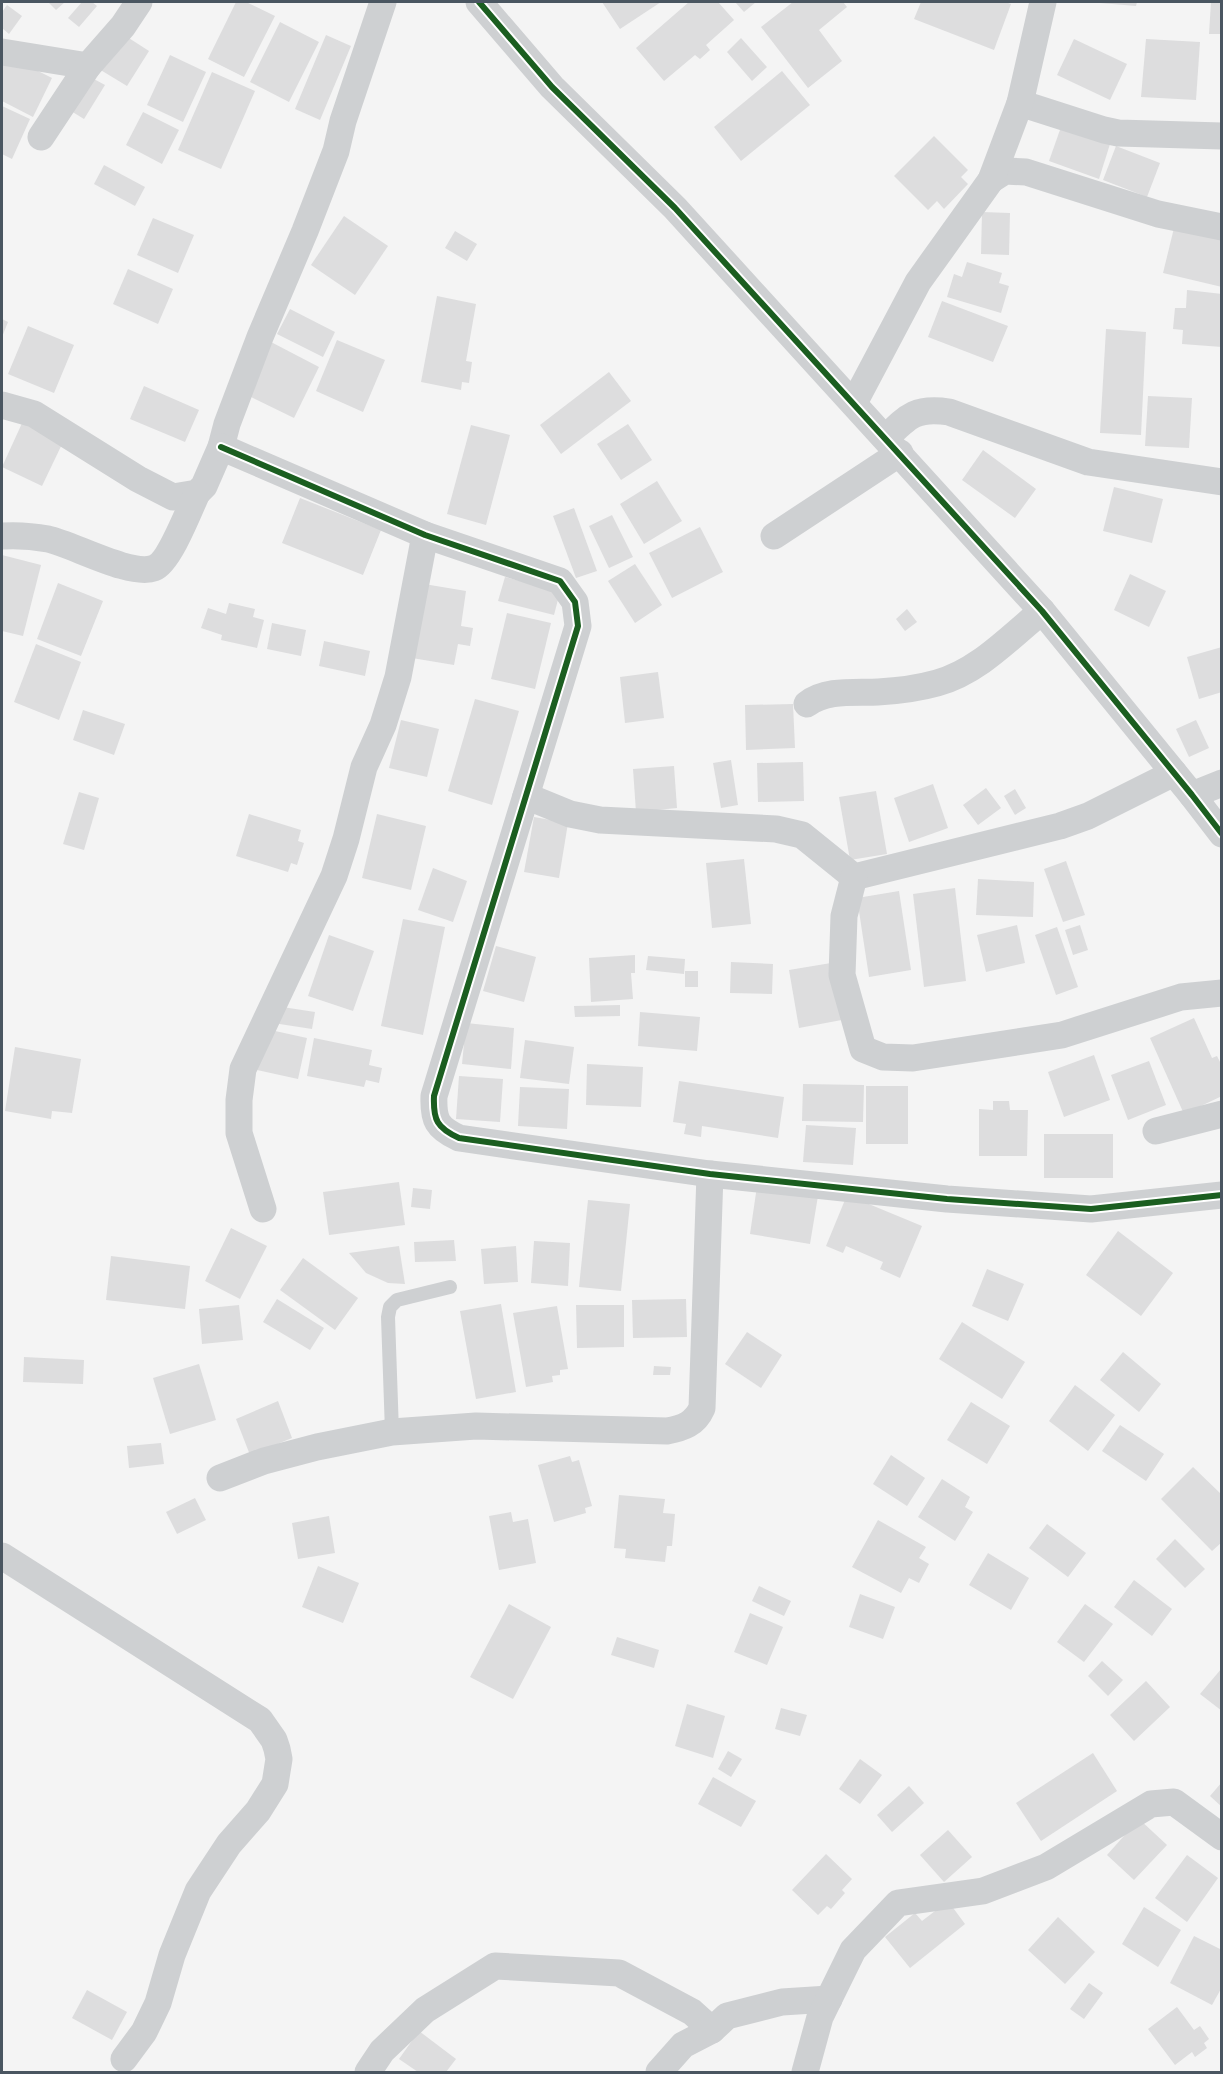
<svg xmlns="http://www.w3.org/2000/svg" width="1223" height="2074" font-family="'Source Sans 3',sans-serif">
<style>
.building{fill:#ddddde}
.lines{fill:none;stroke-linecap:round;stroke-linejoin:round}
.service{stroke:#ced0d2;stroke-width:14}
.minor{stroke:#ced0d2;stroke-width:27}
.cycleway-casing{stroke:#fff;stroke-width:10}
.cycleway{stroke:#1b5e20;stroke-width:6}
</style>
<rect width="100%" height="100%" fill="#f4f4f4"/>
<g class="building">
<path d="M48 2H65L56 10Z"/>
<path d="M82 2H92L97 6 79 27 68 18Z"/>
<path d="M236 2H246L275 16 244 77 208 59Z"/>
<path d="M602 2H661L620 29Z"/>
<path d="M689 2H718L734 20 706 45 710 50 700 59 695 55 664 81 636 48Z"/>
<path d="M735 2H756L744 12Z"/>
<path d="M793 2H843L847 7 819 30 842 61 808 88 761 27Z"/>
<path d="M921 2H1005L1011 4 994 50 914 19Z"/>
<path d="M1100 2H1137L1136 6 1100 3Z"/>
<path d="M1211 2H1222V34H1209Z"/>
<path d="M7 5 22 16 9 34 2 28V12Z"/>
<path d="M280 22 319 42 289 102 250 82Z"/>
<path d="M121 33 149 51 127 86 99 69Z"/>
<path d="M326 35 351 46 320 120 295 109Z"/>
<path d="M741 38 767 67 752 81 727 52Z"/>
<path d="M1074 39 1127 64 1110 100 1057 75Z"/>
<path d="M1146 39 1200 42 1196 100 1141 97Z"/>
<path d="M2 53 52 78 33 117 2 101Z"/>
<path d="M170 55 206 72 183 122 147 105Z"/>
<path d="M782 71 810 105 741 161 714 127Z"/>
<path d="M212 72 255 91 221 169 178 150Z"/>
<path d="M92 78 105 85 84 119 71 111Z"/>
<path d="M2 106 30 119 12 159 2 154Z"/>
<path d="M143 112 179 130 162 164 126 145Z"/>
<path d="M1061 127 1110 144 1099 179 1049 161Z"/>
<path d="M934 136 968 170 961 177 968 184 944 209 937 201 928 210 894 176Z"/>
<path d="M1116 146 1160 163 1147 197 1103 180Z"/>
<path d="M104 165 145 187 135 206 94 184Z"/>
<path d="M982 212 1010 213 1009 255 981 254Z"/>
<path d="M344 216 388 246 355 295 311 265Z"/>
<path d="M153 218 194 235 178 273 137 255Z"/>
<path d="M1174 228 1222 239V287L1163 273Z"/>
<path d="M455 231 477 244 467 261 445 248Z"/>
<path d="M967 262 1002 273 999 283 1009 286 1001 313 947 297 954 274 962 277Z"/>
<path d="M128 269 173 289 158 324 113 304Z"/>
<path d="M1187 290 1222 294V347L1182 344 1183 330 1173 329 1175 308H1186Z"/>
<path d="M437 296 476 304 466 361 472 362 469 383 462 382 461 390 421 382Z"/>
<path d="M942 301 1008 326 993 362 928 337Z"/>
<path d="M290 309 335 332 323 357 277 334Z"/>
<path d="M2 319 8 322 2 337Z"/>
<path d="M28 326 74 345 54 393 8 374Z"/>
<path d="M1106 329 1146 332 1141 435 1100 433Z"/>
<path d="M337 340 385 360 363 412 316 391Z"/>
<path d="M271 342 319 367 294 418 245 394Z"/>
<path d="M609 372 631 401 561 454 540 425Z"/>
<path d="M144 386 199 410 185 442 130 419Z"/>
<path d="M1148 396 1192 398 1189 448 1145 446Z"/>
<path d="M23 421 64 440 42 486 2 467Z"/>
<path d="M628 424 652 460 621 480 597 444Z"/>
<path d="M471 425 510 435 486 525 447 514Z"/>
<path d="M983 450 1036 489 1015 518 962 480Z"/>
<path d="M657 481 682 521 644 544 620 504Z"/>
<path d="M1114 487 1163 499 1152 543 1103 531Z"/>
<path d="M300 498 381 530 363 575 282 543Z"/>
<path d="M574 508 597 571 576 578 553 516Z"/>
<path d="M612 515 633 557 609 568 589 526Z"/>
<path d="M700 527 723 572 672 598 649 553Z"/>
<path d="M2 555 41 565 23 636 2 631Z"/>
<path d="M635 564 662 605 635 623 608 581Z"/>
<path d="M1130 574 1166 591 1149 627 1114 610Z"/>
<path d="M505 577 560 592 554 615 498 601Z"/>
<path d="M58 583 103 601 81 656 37 639Z"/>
<path d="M424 584 466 591 461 626 473 628 470 646 458 644 454 665 412 658Z"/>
<path d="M229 603 255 609 253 617 264 620 257 648 221 640 222 635 201 628 208 608 226 614Z"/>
<path d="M907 609 917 622 905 631 896 619Z"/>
<path d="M507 613 551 623 535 689 491 679Z"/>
<path d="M272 623 306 630 301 656 267 649Z"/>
<path d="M324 641 370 651 365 676 319 666Z"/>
<path d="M36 644 81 662 59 720 14 702Z"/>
<path d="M1222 647V692L1199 699 1187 657Z"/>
<path d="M658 672 664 718 625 723 620 677Z"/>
<path d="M475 699 519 711 492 805 448 791Z"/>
<path d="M793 704 795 748 746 750 745 705Z"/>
<path d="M83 710 125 724 114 755 73 740Z"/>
<path d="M401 720 439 729 427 777 389 768Z"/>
<path d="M1196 720 1209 748 1189 757 1176 729Z"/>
<path d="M731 760 738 805 721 808 713 763Z"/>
<path d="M803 762 804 801 758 802 757 763Z"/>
<path d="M674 766 677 808 636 812 633 769Z"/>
<path d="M933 784 948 828 909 842 894 798Z"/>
<path d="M986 788 1001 808 978 825 963 805Z"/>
<path d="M1015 789 1026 808 1015 815 1004 796Z"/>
<path d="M876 791 887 854 850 860 839 797Z"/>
<path d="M79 792 99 798 84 850 63 844Z"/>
<path d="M249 814 301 830 298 841 304 843 297 865 291 863 288 872 236 856Z"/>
<path d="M377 814 426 826 411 890 362 878Z"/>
<path d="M534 817 568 823 559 878 524 872Z"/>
<path d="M744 859 751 924 712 928 706 863Z"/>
<path d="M1066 861 1085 915 1063 922 1044 869Z"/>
<path d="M433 868 467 881 453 922 418 910Z"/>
<path d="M978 879 1034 882 1033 917 976 915Z"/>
<path d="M955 888 966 981 924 987 913 894Z"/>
<path d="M899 891 911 970 869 977 857 898Z"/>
<path d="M403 919 445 927 423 1035 381 1026Z"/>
<path d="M1017 925 1025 963 986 972 977 935Z"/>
<path d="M1080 925 1088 950 1073 955 1065 930Z"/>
<path d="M1057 927 1078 987 1056 995 1035 935Z"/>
<path d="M329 935 374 951 353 1011 308 996Z"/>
<path d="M496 946 536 957 524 1002 483 991Z"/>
<path d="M635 955V973H631L633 999 591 1002 589 958Z"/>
<path d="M648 956 685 959 684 974 646 970Z"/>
<path d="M731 962 773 964 772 994 730 993Z"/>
<path d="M837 962 847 1019 799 1028 789 970Z"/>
<rect x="685" y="971" width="13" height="16"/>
<path d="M620 1005V1016L575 1017 574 1006Z"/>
<path d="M276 1006 315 1012 312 1029 273 1023Z"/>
<path d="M640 1012 700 1017 697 1051 638 1046Z"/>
<path d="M1194 1018 1212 1058 1217 1056 1222 1066V1096L1184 1114 1150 1038Z"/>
<path d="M466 1023 514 1028 511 1069 462 1064Z"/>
<path d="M266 1029 307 1038 298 1079 257 1070Z"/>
<path d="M314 1038 372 1050 369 1065 382 1068 379 1083 366 1080 364 1087 307 1076Z"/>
<path d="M525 1040 574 1047 569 1084 520 1078Z"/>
<path d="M15 1047 81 1059 72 1113 52 1111 51 1119 5 1111Z"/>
<path d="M1094 1055 1110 1100 1064 1117 1048 1072Z"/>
<path d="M1149 1061 1166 1105 1128 1120 1111 1075Z"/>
<path d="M587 1064 643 1067 641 1107 586 1105Z"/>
<path d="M459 1076 503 1079 500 1122 456 1119Z"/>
<path d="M679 1081 784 1097 778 1138 702 1126 701 1137 684 1134 686 1124 673 1122Z"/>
<path d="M803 1084 864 1085 863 1122 802 1121Z"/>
<rect x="866" y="1086" width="42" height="58"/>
<path d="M520 1087 569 1089 567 1129 518 1126Z"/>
<path d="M993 1101H1009L1010 1110H1028L1027 1156H979V1109L993 1110Z"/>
<path d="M806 1125 856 1128 853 1165 803 1162Z"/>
<rect x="1044" y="1134" width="69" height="44"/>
<path d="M399 1182 405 1225 329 1235 323 1192Z"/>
<path d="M757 1186 818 1196 810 1244 750 1234Z"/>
<path d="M413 1188 432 1190 430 1209 411 1207Z"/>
<path d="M847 1195 922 1226 900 1278 880 1269 883 1262 846 1246 843 1253 826 1246Z"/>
<path d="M588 1200 630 1204 621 1291 579 1287Z"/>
<path d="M231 1228 267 1246 240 1299 205 1281Z"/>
<path d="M1118 1231 1173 1273 1141 1316 1086 1275Z"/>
<path d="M454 1240 456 1261 415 1262 414 1242Z"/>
<path d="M534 1241 570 1243 568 1286 531 1283Z"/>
<path d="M399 1246 405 1284 388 1283 366 1273 349 1253Z"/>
<path d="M516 1246 518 1282 484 1284 481 1249Z"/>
<path d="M111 1256 190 1266 185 1309 106 1300Z"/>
<path d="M303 1258 358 1298 335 1330 280 1290Z"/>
<path d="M987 1269 1024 1284 1008 1321 972 1306Z"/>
<path d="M277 1299 324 1328 310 1350 263 1322Z"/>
<path d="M686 1299 687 1337 633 1338 632 1300Z"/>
<path d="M501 1304 516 1392 476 1399 460 1311Z"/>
<path d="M239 1305 243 1340 202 1344 199 1309Z"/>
<path d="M576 1305H624V1347L577 1348Z"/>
<path d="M557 1306 568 1369 560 1370V1375L552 1376 553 1382 526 1387 513 1313Z"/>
<path d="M962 1322 1025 1362 1002 1399 939 1359Z"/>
<path d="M747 1332 782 1355 761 1388 725 1364Z"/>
<path d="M1123 1352 1161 1384 1139 1412 1100 1380Z"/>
<path d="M24 1357 84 1360 83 1384 23 1382Z"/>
<path d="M199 1364 216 1420 170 1434 153 1378Z"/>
<path d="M654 1366 671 1367 670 1375H653Z"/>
<path d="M1075 1385 1115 1415 1088 1451 1049 1421Z"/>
<path d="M278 1401 292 1438 250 1455 236 1419Z"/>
<path d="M971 1402 1010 1426 987 1464 947 1440Z"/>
<path d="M1120 1425 1164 1454 1146 1481 1102 1451Z"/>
<path d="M161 1443 164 1464 129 1468 127 1446Z"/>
<path d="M891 1455 925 1478 907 1506 873 1484Z"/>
<path d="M570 1456 572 1462 579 1460 592 1506 585 1508 586 1513 554 1522 538 1465Z"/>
<path d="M1193 1467 1222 1495V1542L1212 1551 1161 1499Z"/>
<path d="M942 1479 970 1497 965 1507 973 1512 955 1541 918 1517Z"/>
<path d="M619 1495 665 1499 663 1513 675 1514 672 1546H667L665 1562 625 1558 626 1549 614 1548Z"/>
<path d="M195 1498 206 1520 177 1534 166 1512Z"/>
<path d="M511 1512 513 1522 528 1519 536 1563 499 1570 489 1516Z"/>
<path d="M329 1516 335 1553 298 1559 292 1523Z"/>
<path d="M878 1520 926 1547 919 1558 929 1564 919 1583 909 1578 901 1593 852 1567Z"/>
<path d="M1047 1524 1086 1553 1068 1577 1029 1548Z"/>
<path d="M1175 1539 1205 1569 1185 1588 1156 1559Z"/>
<path d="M988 1553 1029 1578 1011 1610 969 1585Z"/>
<path d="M318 1566 359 1583 343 1623 302 1607Z"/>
<path d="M1134 1580 1172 1609 1152 1636 1114 1607Z"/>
<path d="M759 1586 791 1601 784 1616 752 1601Z"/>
<path d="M860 1594 895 1607 883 1639 849 1627Z"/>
<path d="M509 1604 551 1627 513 1699 470 1677Z"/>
<path d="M1085 1604 1113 1624 1084 1662 1057 1642Z"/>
<path d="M750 1613 783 1627 767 1665 734 1652Z"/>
<path d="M617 1637 659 1650 654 1668 611 1655Z"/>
<path d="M1102 1661 1123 1680 1108 1696 1088 1676Z"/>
<path d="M1222 1668V1711L1200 1694Z"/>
<path d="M1146 1681 1170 1707 1134 1741 1110 1715Z"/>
<path d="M687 1704 725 1716 713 1758 675 1746Z"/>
<path d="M781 1708 807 1715 800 1736 775 1729Z"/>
<path d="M728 1751 742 1759 731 1777 718 1769Z"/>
<path d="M1093 1753 1117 1791 1041 1841 1016 1803Z"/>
<path d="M860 1759 882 1775 860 1804 839 1789Z"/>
<path d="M713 1777 756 1801 741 1827 698 1804Z"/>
<path d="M1222 1782V1807L1210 1796Z"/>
<path d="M909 1786 924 1803 892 1832 877 1815Z"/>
<path d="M1139 1819 1167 1845 1134 1880 1107 1855Z"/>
<path d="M948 1830 972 1857 944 1882 920 1855Z"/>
<path d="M826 1854 852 1879 842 1890 845 1893 831 1909 827 1906 818 1915 792 1890Z"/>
<path d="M1187 1855 1218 1878 1187 1922 1155 1898Z"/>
<path d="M948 1901 965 1924 910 1968 885 1937 915 1913 922 1921Z"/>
<path d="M1144 1907 1181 1930 1158 1967 1122 1944Z"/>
<path d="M1058 1917 1095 1952 1065 1984 1028 1950Z"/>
<path d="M1194 1936 1222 1950V1987L1212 2005 1170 1983Z"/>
<path d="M1089 1983 1103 1993 1084 2019 1070 2009Z"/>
<path d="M87 1990 127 2012 112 2040 72 2018Z"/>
<path d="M1177 2007 1194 2030 1200 2026 1209 2039 1204 2043 1207 2048 1195 2057 1192 2052 1175 2065 1148 2029Z"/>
<path d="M419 2031 456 2059 446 2072H418L399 2059Z"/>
</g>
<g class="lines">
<path class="service" d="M392 1432 388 1317 390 1307 397 1300 450 1287"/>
<g class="minor">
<path d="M479 2 552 87 675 208 1042 611 1192 795 1222 834"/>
<path d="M2 52 88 66"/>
<path d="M1020 103 1104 130 1118 133 1222 136"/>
<path d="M41 137 88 66 123 26 139 2"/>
<path d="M991 180 1005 171 1026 172 1158 214 1222 227"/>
<path d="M854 403 918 282 991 180 1020 103 1043 2"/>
<path d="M2 405 34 414 138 479 173 497 197 493 204 486 221 447 227 424 260 337 305 231 336 151 343 121 383 2"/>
<path d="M886 438C908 416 916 407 949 412L1088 462 1222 482"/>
<path d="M221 447 425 535 560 581 575 602 578 626 434 1096C433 1120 437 1128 459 1138L710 1174 947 1199 1091 1209 1222 1195"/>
<path d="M2 536C17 535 32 536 48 539 72 544 131 577 154 568 169 563 190 508 197 493"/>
<path d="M774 536 900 453"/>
<path d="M807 704C826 689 855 693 878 692 897 691 919 688 937 683 978 672 1010 637 1042 611"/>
<path d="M1192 795 1222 783"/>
<path d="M526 796 570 814 600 820 776 829 802 835 854 877 1060 826 1088 816 1174 773"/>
<path d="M854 877 844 916 842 975 863 1049 883 1057 913 1058 1062 1035 1181 997 1222 993"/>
<path d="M1156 1131 1222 1114"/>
<path d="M263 1209 239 1133V1100L243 1069 334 876 346 839 364 767 383 725 398 677 425 535"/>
<path d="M220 1478 264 1461 317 1447 392 1432 476 1426 667 1431C683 1428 695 1424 702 1408L710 1174"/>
<path d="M2 1556 260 1720 274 1740 277 1749 279 1759 275 1784 258 1811 229 1844 198 1891 172 1955 158 2003 144 2032 124 2059"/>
<path d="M368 2072 382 2051 425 2010 495 1966 619 1973 692 2012 712 2030"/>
<path d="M659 2072 683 2045 712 2030 727 2016 782 2002 829 1999"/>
<path d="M805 2072 820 2017 853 1950 898 1903 983 1891 1046 1867 1151 1804 1174 1802 1222 1837"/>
</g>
<defs>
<g id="cycleway">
<path d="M479 2 552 87 675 208 1042 611 1192 795 1222 834"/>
<path d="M221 447 425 535 560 581 575 602 578 626 434 1096C433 1120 437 1128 459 1138L710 1174 947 1199 1091 1209 1222 1195"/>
</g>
</defs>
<use href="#cycleway" class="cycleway-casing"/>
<use href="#cycleway" class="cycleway"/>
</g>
<rect width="1223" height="2074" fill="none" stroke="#4a5661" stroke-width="6"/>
</svg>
